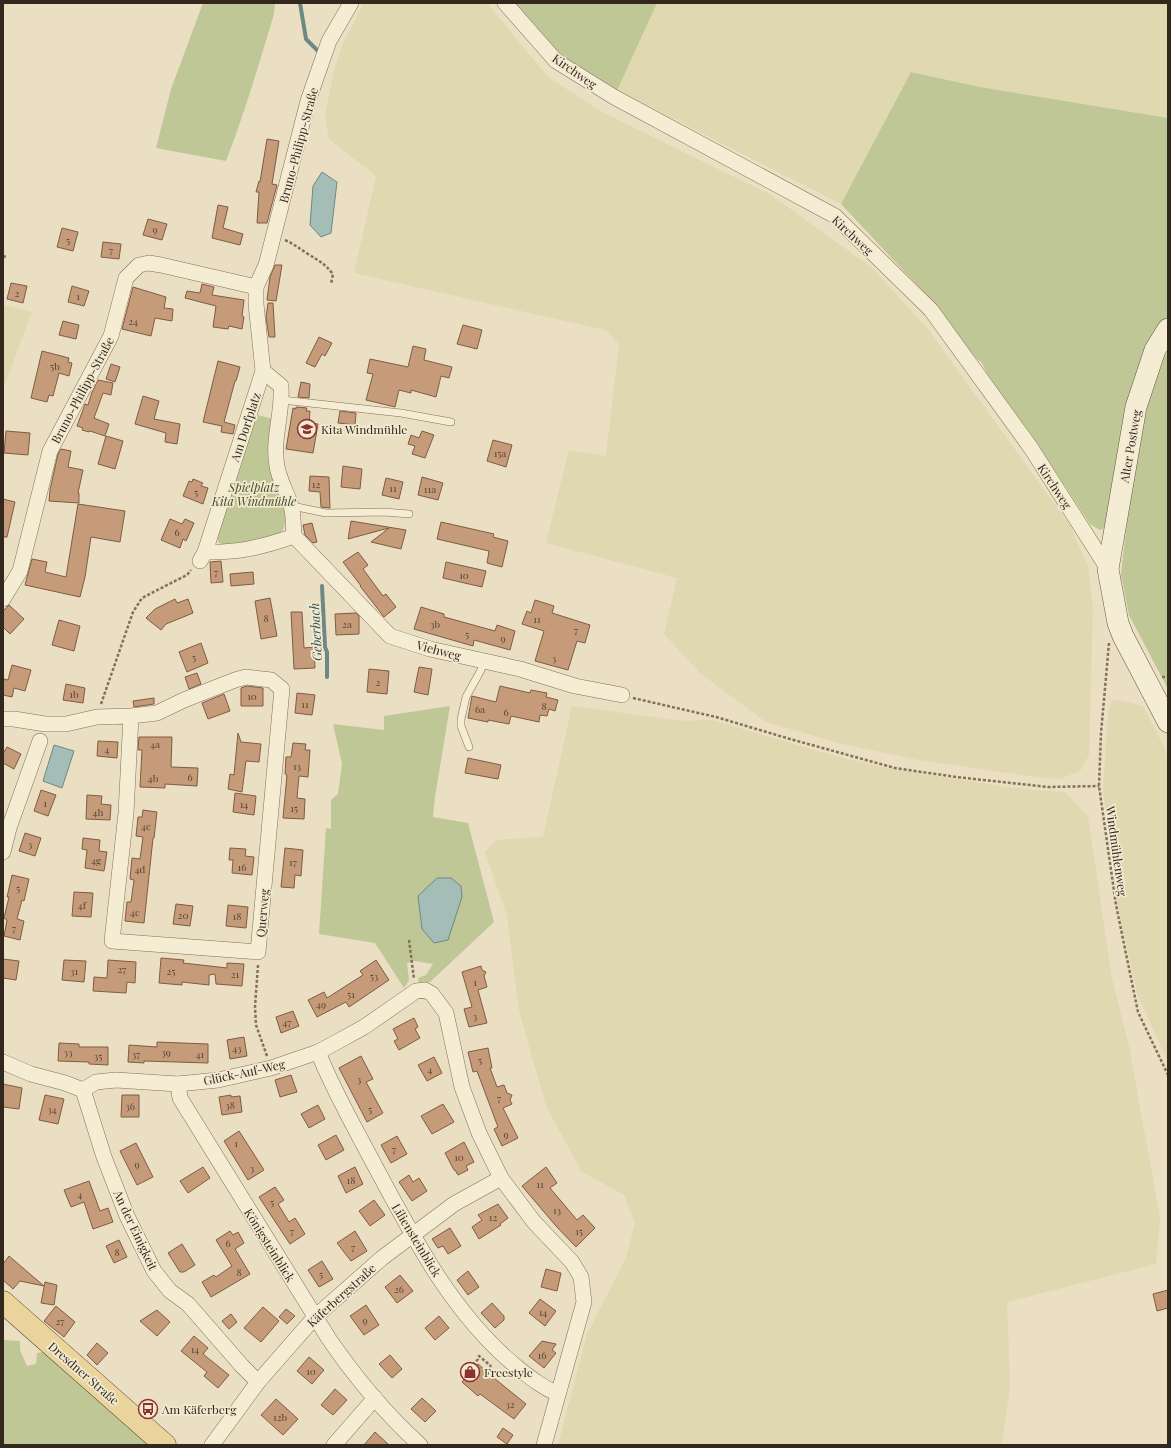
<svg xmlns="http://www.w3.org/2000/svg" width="1171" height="1448" font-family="'Playfair Display',serif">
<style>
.farmland{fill:#dfd8b0}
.green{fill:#c0c797}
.water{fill:#a4bdb6;stroke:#6c8983}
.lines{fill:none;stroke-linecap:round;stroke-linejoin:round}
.stream{stroke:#6c8983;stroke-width:4}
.building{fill:#c59b7a;stroke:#7f5c42}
.lane-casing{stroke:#82705a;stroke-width:8}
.street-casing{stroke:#82705a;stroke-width:16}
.secondary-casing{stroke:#63523e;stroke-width:22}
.primary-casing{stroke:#503f2f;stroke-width:23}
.path{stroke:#82705a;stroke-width:2.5;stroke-dasharray:3 2;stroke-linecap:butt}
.lane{stroke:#f5ecd4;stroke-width:7}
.street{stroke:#f5ecd4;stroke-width:15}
.secondary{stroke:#f5ecd4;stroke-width:21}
.primary{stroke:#ebd49c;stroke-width:22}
.labels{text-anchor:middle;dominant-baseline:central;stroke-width:3.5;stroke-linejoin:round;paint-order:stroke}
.number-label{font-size:10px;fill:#584535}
.street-label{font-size:12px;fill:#33281e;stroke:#f2e9d0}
.poi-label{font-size:12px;fill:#33281e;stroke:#f2e9d0;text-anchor:start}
.park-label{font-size:12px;font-style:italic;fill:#424d26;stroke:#f2e9d0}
.water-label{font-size:13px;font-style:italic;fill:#2e5150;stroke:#f2e9d0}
</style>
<rect width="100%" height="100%" fill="#eadfc2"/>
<g class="farmland">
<path d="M364 3H487L549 78 604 113 771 195 871 267 927 328 1069 524 1088 566 1093 608 1089 755 1080 771 1060 779 1021 775 918 760 839 743 766 722 701 674 664 634 677 578 546 543 569 450 606 456 619 344 605 330 354 273 376 176 329 139 325 116 335 67 343 43Z"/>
<path d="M657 3H1168V118L980 87 912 72 841 204 617 90Z"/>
<path d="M3 305 32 312 3 389Z"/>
<path d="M1113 699 1143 706 1168 755V1062L1138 996 1117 904 1103 790 1108 712Z"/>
<path d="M572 706 684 721 712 720 835 756 882 767 1014 788 1065 792 1088 816 1112 979 1129 1046 1160 1218 1156 1264 1007 1302 1010 1386 1002 1445H558L587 1334 626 1258 635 1223 624 1195 581 1171 546 1106 519 1011 507 916 485 852 496 840 543 837Z"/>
</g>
<g class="green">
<path d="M203 3H275L274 14C259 64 245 112 226 161L156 148 171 89Z"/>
<path d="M512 3H657L615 95 557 58Z"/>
<path d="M911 72 980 87 1168 118V316L1158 330 1145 352 1134 379 1127 405 1107 527 1100 530 1090 524 1031 434 995 390 982 363 962 345 931 300 841 204Z"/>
<path d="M1168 351V689L1129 615 1121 574 1127 522 1145 414 1164 358Z"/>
<path d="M254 414 273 419C270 432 267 445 268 459 269 480 300 522 276 537L225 546 219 543 217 537Z"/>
<path d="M450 706 435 797 433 817 468 823 494 922 430 982 419 984 418 978 426 975 433 964 415 961 407 963 409 980 404 988 375 943 319 934 326 828 331 829V800L338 794 342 764 333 724 384 730V716Z"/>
<path d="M3 1340 20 1341V1350L27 1366 36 1364 37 1353 48 1351 148 1445H3Z"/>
</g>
<g class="water">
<path d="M322 172 337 182 331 233 321 237 310 225 313 186Z"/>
<path d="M54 745 74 751 62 788 43 781Z"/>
<path d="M437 878H451L461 886 462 897 448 940 434 943 422 929 418 896Z"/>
</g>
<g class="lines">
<g class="stream">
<path d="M300 3 306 39 317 50"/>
<path d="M322 586 325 647 327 652V677"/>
</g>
</g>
<g class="building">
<path d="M267 139 279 141 272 184 277 185 267 223H257L259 192H256L259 181 260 182Z"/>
<path d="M218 205 228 207 223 228 243 234 240 245 212 238Z"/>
<path d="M148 219 167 224 162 240 143 235Z"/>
<path d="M62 228 78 232 73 251 57 247Z"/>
<path d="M103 242 121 244 119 259 101 257Z"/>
<path d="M275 265H282L276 301 267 300 270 277Z"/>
<path d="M11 283 27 286 23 303 7 299Z"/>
<path d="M202 284 214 287 212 295 244 300 242 316 244 317 242 329 229 326 228 329 213 327 216 306 185 298 187 291 200 293Z"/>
<path d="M72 286 89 291 84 306 68 302Z"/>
<path d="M133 287 166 297 164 308 173 309 172 321 155 318 151 336 122 329Z"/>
<path d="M268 303H273L275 337H269L266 317Z"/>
<path d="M63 321 79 325 76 339 59 335Z"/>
<path d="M463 325 482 330 477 349 457 344Z"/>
<path d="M319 337 332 343 325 356 322 354 315 367 306 363Z"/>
<path d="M413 346 426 349 424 360 452 367 449 378 441 376 436 397 411 390V393L399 390 395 407 366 400 373 374 367 373 370 359 408 367Z"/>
<path d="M42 351 69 358 68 362 72 363 69 376 59 373 53 396 49 395 47 402 31 398Z"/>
<path d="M218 361 240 367 236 381H235L224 422 235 425 233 434 221 432 222 426 203 422Z"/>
<path d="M111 364 120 367 115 382 106 379Z"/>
<path d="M98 380 113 383 111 395 103 393 94 418 109 424 105 436 90 431 89 432 82 430 83 428 77 426 84 407 85 404 88 405 92 392Z"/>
<path d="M301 382 310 384 309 398 298 397Z"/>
<path d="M143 396 159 401 154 419 180 424 177 444 165 442 166 433 135 424Z"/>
<path d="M296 407 307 408 306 411H310L309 423 318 424 313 453 286 449 293 408 296 409Z"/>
<path d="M340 411 356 413 355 425 338 423Z"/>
<path d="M6 431 30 433 28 455 4 453Z"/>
<path d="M422 431 434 435 425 458 412 454 415 446 408 444 411 435 419 438Z"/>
<path d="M106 436 123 441 115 469 98 464Z"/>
<path d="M493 440 512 445 506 467 487 461Z"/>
<path d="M61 449 71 451 68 467 83 470 78 493H79V503L49 501 50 490 58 454Z"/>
<path d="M343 466 362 469 360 489 341 487Z"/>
<path d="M310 476 329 477 330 508 321 507 320 492 309 491Z"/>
<path d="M422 477 443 483 438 500 418 495Z"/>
<path d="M386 478 403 482 399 499 382 495Z"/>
<path d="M193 479 203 483 201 486 208 488 203 504 183 496 189 481 192 482Z"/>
<path d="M3 499 15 502 7 537H3Z"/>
<path d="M78 504 125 511 120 542 91 537 85 577 80 597 25 585 32 559 47 562 45 572 66 577Z"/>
<path d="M170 519 182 524 185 519 194 523 186 541 183 539 180 548 161 540Z"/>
<path d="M351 521 406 530 401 549 371 542 389 528 348 539Z"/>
<path d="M441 522 494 534 493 537 508 541 502 567 487 563 489 551 437 539Z"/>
<path d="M312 523 317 542 313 543 305 535 303 525Z"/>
<path d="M358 552 368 565 363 569 383 596 386 594 396 607 384 617 360 586H361L343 562Z"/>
<path d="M221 561 223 582 211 583 210 562Z"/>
<path d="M446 562 486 571 482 587 443 578Z"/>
<path d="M253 572 254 584 231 586 230 574Z"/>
<path d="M270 598 277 636 261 639 255 601Z"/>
<path d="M175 599 177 603 188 599 193 613 166 624 161 630 146 618 155 609Z"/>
<path d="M535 600 554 606 552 613 590 625 585 643 577 641 568 670 535 661 544 631 522 624 527 611 531 613Z"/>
<path d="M9 605 24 619 10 634 3 627V611Z"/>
<path d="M421 607 444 614V617L495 631 497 625 515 631 510 650 474 640 473 646 414 629Z"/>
<path d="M291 612H302L304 648 314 647 315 668 294 669Z"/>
<path d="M356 613 359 616V634L336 635 335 614Z"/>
<path d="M59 620 80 626 74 651 52 645Z"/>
<path d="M201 643 208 663 187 672 179 652Z"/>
<path d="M12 665 31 670 25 691 14 688 12 697 3 695V685L4 679 8 680Z"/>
<path d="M419 667 432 669 428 695 414 692Z"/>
<path d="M369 669 389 671 387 694 367 692Z"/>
<path d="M197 673 201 684 189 689 185 677Z"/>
<path d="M66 684 85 688 83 703 63 700Z"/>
<path d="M247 686 263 688V706H241V688Z"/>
<path d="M500 686 530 693 531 690 547 693 546 697 558 700 555 711 549 709 547 716 540 715 539 722 511 716 509 724 488 720V722L468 718 472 696 496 702Z"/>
<path d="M297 693 315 695 312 715 295 713Z"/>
<path d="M224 694 230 711 208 719 202 703Z"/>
<path d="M154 698V704L134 707 133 701Z"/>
<path d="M238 733 241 742 261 744 259 762 246 761 242 792 228 789 230 774 234 775Z"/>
<path d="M139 737H172L171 767 198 768 197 786 165 784V788L140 787 142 750H138Z"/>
<path d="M98 741 118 742 117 758 97 756Z"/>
<path d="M293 743 306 744 305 750H310L308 777 299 776 297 798 305 799 304 819 283 818 287 775 285 774 286 757H291Z"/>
<path d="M7 747 21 754 14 769 3 763V754Z"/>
<path d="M468 758 501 765 498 779 465 773Z"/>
<path d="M41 790 56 795 48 816 34 811Z"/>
<path d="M235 793 256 796 254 815 233 812Z"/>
<path d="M87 795 102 796 101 804 111 805 110 820 86 819Z"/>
<path d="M143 810 157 812 154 838H153L144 923 125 921 127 902H131L134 880 130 879 132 858 140 859 143 837 136 836 138 817H142Z"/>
<path d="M25 833 41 838 35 856 19 851Z"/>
<path d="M83 838 100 840 99 851 107 852 104 871 85 868 87 850 82 849Z"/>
<path d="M230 848 246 849 245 856 254 857 252 875 232 873 233 860H229Z"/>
<path d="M285 848 303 850 301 876 295 875 294 888 281 887Z"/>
<path d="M12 875 29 879 24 901 22 900 17 919 24 921 20 940 4 936 7 920 4 918 9 897H7Z"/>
<path d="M74 892 93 893 91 917 72 916Z"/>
<path d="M176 904 193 906 190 926 173 924Z"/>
<path d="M228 905 248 907 246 928 226 926Z"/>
<path d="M161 958 184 960 183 963 227 968V963L244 964 242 986 216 984 215 974 209 975V985L182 982V985L159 983Z"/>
<path d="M3 959 19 961 16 980 3 978Z"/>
<path d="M64 960 86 961 84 982 62 980Z"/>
<path d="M108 960 136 962 135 983 127 982 126 993 93 991 94 977 107 978Z"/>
<path d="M376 960 389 980 349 1007 346 1002 317 1017 308 1000 324 992 327 998 363 975 360 971Z"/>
<path d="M481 966 482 970 486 972 484 976 487 987 478 990 487 1023 469 1027 464 1009 472 1007 462 972Z"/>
<path d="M293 1011 299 1026 281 1033 276 1017Z"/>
<path d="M414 1018 418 1027 415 1029 420 1038 399 1050 394 1041 398 1039 393 1029Z"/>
<path d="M244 1037 247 1056 230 1059 227 1040Z"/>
<path d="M157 1042 208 1044V1063L144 1061V1063L128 1062 129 1045 157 1047Z"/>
<path d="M59 1043 79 1044V1047H108V1065L89 1064V1062L58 1061Z"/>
<path d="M488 1048 492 1068H490L497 1087 504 1085 507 1093 512 1095 510 1100 512 1104 503 1108 518 1138 502 1146 494 1129 498 1127 477 1071 473 1072 468 1052Z"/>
<path d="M361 1056 373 1079 366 1082 383 1113 367 1122 339 1068Z"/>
<path d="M434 1057 442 1073 427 1081 418 1065Z"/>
<path d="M291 1075 297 1092 280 1097 275 1080Z"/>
<path d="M3 1084 22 1088 19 1109 3 1107Z"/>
<path d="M45 1095 64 1099 58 1124 39 1120Z"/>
<path d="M122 1095H139V1117H121Z"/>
<path d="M231 1095V1097L240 1096 242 1112 222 1115 219 1097Z"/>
<path d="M443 1104 454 1122 432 1134 421 1116Z"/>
<path d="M318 1105 325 1119 309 1128 301 1114Z"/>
<path d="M239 1131 264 1170 248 1180 224 1141Z"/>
<path d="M336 1135 344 1150 326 1160 318 1145Z"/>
<path d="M397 1136 407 1154 391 1163 381 1145Z"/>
<path d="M464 1142 474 1162 466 1166 468 1170 458 1175 455 1170H454L445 1153Z"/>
<path d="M136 1143 153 1177 137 1185 120 1151Z"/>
<path d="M203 1167 210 1178 188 1193 180 1181Z"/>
<path d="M355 1167 363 1184 346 1193 338 1176Z"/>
<path d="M546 1167 557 1183 550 1188 577 1220 583 1215 595 1228 576 1247 556 1226 522 1186Z"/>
<path d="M409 1175 413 1182 419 1178 427 1191 412 1201 399 1182Z"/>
<path d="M89 1181 100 1211 108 1208 113 1222 93 1229 84 1202 71 1207 64 1190Z"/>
<path d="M275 1187 284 1200 278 1204 289 1222 295 1218 305 1234 290 1244 259 1197Z"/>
<path d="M374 1200 385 1215 370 1226 359 1211Z"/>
<path d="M498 1204 508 1218 500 1224 501 1225 479 1239 472 1227 482 1220 478 1215Z"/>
<path d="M450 1228 461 1246 448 1254 443 1246 438 1248 432 1239Z"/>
<path d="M230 1231 233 1235 238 1232 244 1243 235 1249 250 1274 211 1297 202 1282 214 1275 216 1277 232 1266 216 1240Z"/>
<path d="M355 1231 367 1251 351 1261 337 1243Z"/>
<path d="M119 1240 127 1257 114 1263 106 1246Z"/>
<path d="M182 1244 195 1265 184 1272H180L168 1253Z"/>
<path d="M9 1256 44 1286 20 1281 13 1289 3 1280V1264Z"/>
<path d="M322 1261 333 1279 319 1287 308 1270Z"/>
<path d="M546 1269 561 1273 557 1291 541 1287Z"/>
<path d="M468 1271 479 1287 468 1295 457 1280Z"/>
<path d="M400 1275 413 1291 397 1303 385 1287Z"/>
<path d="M45 1282 57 1285 54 1305 41 1303Z"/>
<path d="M1168 1290V1308L1157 1311 1153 1294Z"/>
<path d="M540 1299 556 1311 545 1326 529 1313Z"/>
<path d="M492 1303 504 1316V1320L495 1328 481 1313Z"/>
<path d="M366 1305 379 1325 364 1335 350 1316Z"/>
<path d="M56 1306 75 1322 64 1337 44 1321Z"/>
<path d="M263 1307 279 1321 261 1342 244 1328Z"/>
<path d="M286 1309 295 1316 287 1324 279 1317Z"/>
<path d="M157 1310 170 1322 157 1336 140 1321Z"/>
<path d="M231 1314 237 1322 229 1329 222 1321Z"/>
<path d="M439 1316 449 1328 435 1340 425 1328Z"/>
<path d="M194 1336 208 1348 203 1354 229 1375 218 1388 204 1376 207 1372 181 1351Z"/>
<path d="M542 1341 556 1344 552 1350 556 1353 544 1368 529 1356Z"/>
<path d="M97 1343 108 1353 97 1365 87 1355Z"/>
<path d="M390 1355 402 1369 392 1378 379 1364Z"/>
<path d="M309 1357 324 1370 312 1384 297 1371Z"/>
<path d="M478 1364 494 1378 526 1404 514 1419 480 1394 478 1396 462 1382Z"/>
<path d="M335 1389 347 1400 333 1415 321 1405Z"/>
<path d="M422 1398 436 1411 425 1422 411 1409Z"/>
<path d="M276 1399 298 1419 283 1435 261 1415Z"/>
<path d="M503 1428 513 1435 507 1444 497 1437Z"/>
<path d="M375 1432 389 1445H364Z"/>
</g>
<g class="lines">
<defs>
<g id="lane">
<path d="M282 400 401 413 451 422"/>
<path d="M292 506 326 513 384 512 409 514"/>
<path d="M469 747 461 726V719L466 697 481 670 484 661"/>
</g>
<g id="street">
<path d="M505 3 556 61 614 97 835 216 931 310 1031 448 1108 569"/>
<path d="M263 371 281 386C283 413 272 439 277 466 279 480 287 492 291 506 294 515 293 527 294 536"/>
<path d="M294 536 390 636 430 649 520 669 575 686 622 695"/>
<path d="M205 552C238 553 263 547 294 536"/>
<path d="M200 561 205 552 263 371 256 304V287L266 265 308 101 329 41 351 3"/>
<path d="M3 599 20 571 50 451 111 336 126 278 139 265 149 263 161 265 256 287"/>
<path d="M3 719H14L45 724H66L97 717 131 716 157 713 184 700 235 680 246 677 271 680 282 689 258 952 112 941 126 813 131 716"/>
<path d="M3 852 9 828 40 741"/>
<path d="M318 1052C334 1092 355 1128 375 1166 414 1239 453 1315 518 1368 532 1379 542 1387 558 1394"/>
<path d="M3 1062 31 1074 65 1083 83 1090"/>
<path d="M178 1084 180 1098 329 1339C355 1377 386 1414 420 1445"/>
<path d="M83 1090 96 1082 116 1080 178 1084 218 1080 271 1068 318 1052 335 1043 364 1027 416 991 425 990 432 994 446 1013 462 1087 479 1133 501 1178 534 1222 572 1262 581 1277 584 1302 544 1445"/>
<path d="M83 1090 104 1157 127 1216 154 1271 170 1291 188 1304 242 1366 258 1382"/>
<path d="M212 1445 258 1382 315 1317 382 1258 454 1204 501 1178"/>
<path d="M334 1445 375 1398"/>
</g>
<path id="secondary" d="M1168 329 1155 350 1136 407 1108 569 1118 623 1123 636 1168 722"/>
<path id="primary" d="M3 1302 165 1445"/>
</defs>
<use href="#lane" class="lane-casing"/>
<use href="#street" class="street-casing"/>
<use href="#secondary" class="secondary-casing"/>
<use href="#primary" class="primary-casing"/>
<g class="path">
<path d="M285 240C294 244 300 249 308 254 319 261 324 263 333 274L331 284"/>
<path d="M3 256 6 257"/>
<path d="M1109 643 1101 733 1099 786 1116 905 1138 1012 1168 1075"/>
<path d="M1162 677H1168"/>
<path d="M633 698 716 717 790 739 895 768 956 777 1048 787 1099 786"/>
<path d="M101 704 133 612 142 598 173 582 187 575 191 570"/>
<path d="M409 940 414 979"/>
<path d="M258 965 255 1007 256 1025 267 1056"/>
<path d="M487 1371 491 1366"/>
<path d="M470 1372 468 1371 478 1359 479 1356 491 1366"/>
</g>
<use href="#lane" class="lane"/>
<use href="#street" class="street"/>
<use href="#secondary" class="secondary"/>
<use href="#primary" class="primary"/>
</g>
<defs>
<symbol id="school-ring" viewBox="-11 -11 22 22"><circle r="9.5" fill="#f2e9d0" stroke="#8c3130" stroke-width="1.5"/><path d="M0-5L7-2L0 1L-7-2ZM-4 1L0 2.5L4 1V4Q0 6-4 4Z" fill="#8c3130"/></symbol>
<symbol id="shop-ring" viewBox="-11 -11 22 22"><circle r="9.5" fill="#f2e9d0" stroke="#8c3130" stroke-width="1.5"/><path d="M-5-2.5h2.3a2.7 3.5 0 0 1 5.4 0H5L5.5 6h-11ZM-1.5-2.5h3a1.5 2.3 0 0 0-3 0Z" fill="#8c3130"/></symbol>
<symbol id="bus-ring" viewBox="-11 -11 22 22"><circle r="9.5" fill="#f2e9d0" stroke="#8c3130" stroke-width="1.5"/><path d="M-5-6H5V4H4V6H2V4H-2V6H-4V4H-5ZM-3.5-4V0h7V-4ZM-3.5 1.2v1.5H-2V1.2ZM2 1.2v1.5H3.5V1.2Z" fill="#8c3130"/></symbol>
</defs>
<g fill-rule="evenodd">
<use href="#school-ring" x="296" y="418" width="22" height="22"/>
<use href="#shop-ring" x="459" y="1361" width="22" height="22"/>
<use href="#bus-ring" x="137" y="1398" width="22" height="22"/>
</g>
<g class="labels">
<g class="number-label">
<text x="155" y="229">9</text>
<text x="68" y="240">5</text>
<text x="111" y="250">7</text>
<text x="17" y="293">2</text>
<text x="78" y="296">1</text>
<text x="133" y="321">24</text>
<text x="55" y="366">5b</text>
<text x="500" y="453">15a</text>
<text x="316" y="484">12</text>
<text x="393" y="488">11</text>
<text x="430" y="489">11a</text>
<text x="196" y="492">5</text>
<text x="177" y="532">6</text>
<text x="216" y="572">7</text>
<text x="464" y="575">10</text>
<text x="266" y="618">8</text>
<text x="537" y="619">11</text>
<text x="347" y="624">2a</text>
<text x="435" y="624">3b</text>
<text x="576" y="630">7</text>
<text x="467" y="634">5</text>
<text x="503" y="638">9</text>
<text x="194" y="657">5</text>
<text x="554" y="658">3</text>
<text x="378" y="682">2</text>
<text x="74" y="694">1b</text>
<text x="252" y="696">10</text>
<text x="305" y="704">11</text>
<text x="544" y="706">8</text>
<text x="480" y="709">6a</text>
<text x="506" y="712">6</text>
<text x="155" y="744">4a</text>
<text x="107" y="749">4</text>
<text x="297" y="766">13</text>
<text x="190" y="777">6</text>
<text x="153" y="778">4b</text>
<text x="45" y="803">1</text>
<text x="244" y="804">14</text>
<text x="294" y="808">15</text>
<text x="98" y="812">4h</text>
<text x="146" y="826">4c</text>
<text x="30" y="844">3</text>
<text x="96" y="860">4g</text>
<text x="293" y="862">17</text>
<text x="242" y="867">16</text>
<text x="140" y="869">4d</text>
<text x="18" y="888">5</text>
<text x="82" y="905">4f</text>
<text x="135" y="912">4e</text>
<text x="183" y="915">20</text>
<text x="237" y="916">18</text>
<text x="14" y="928">7</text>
<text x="122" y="969">27</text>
<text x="74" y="971">31</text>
<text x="171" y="971">25</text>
<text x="235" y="974">21</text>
<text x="374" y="976">53</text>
<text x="475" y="982">1</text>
<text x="351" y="994">51</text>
<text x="321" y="1004">49</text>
<text x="475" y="1016">3</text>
<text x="287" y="1022">47</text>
<text x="237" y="1048">43</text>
<text x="68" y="1052">33</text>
<text x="166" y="1052">39</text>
<text x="136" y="1054">37</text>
<text x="200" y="1054">41</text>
<text x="98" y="1056">35</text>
<text x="480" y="1060">5</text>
<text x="430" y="1069">4</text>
<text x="359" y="1079">3</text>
<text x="499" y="1098">7</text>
<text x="230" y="1105">38</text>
<text x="130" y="1106">36</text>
<text x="52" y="1109">34</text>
<text x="370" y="1109">5</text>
<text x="506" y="1134">9</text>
<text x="236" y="1143">1</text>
<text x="394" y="1149">7</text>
<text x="459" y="1157">10</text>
<text x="137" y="1164">9</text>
<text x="252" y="1168">3</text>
<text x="351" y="1180">18</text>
<text x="540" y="1184">11</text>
<text x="80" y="1194">4</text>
<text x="272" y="1202">5</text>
<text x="557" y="1210">13</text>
<text x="493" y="1217">12</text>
<text x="292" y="1231">7</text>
<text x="579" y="1231">15</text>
<text x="228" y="1243">6</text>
<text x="353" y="1247">7</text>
<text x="117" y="1252">8</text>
<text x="239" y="1272">8</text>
<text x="321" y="1274">5</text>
<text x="399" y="1289">26</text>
<text x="543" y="1312">14</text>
<text x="365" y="1320">9</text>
<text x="60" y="1321">27</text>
<text x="195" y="1349">14</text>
<text x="542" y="1355">16</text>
<text x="311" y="1371">10</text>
<text x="510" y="1404">32</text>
<text x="280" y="1417">12b</text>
</g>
<g class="street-label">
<text transform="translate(575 71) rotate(35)">Kirchweg</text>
<text transform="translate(298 145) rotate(-75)">Bruno-Philipp-Straße</text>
<text transform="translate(853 235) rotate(43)">Kirchweg</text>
<text transform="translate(82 390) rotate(-62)">Bruno-Philipp-Straße</text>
<text transform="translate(245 427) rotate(-72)">Am Dorfplatz</text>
<text transform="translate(1130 446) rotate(-80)">Alter Postweg</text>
<text transform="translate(1055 486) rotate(57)">Kirchweg</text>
<text transform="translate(439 650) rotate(15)">Viehweg</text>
<text transform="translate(1117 851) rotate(82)">Windmühlenweg</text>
<text transform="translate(262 913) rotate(-85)">Querweg</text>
<text transform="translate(244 1072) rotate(-12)">Glück-Auf-Weg</text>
<text transform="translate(136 1230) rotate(65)">An der Einigkeit</text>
<text transform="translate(417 1240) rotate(59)">Liliensteinblick</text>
<text transform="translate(270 1245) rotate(58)">Königsteinblick</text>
<text transform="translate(341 1295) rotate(-42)">Käferbergstraße</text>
<text transform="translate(84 1373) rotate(41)">Dresdner Straße</text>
</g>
<g class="poi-label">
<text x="321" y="429">Kita Windmühle</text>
<text x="484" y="1372">Freestyle</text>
<text x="162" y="1409">Am Käferberg</text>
</g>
<g class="park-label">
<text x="254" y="487">Spielplatz<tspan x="254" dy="14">Kita Windmühle</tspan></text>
</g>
<g class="water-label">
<text transform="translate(315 632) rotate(-93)">Geberbach</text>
</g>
</g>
<rect width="1171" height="1448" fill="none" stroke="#33281e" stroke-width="8"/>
</svg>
